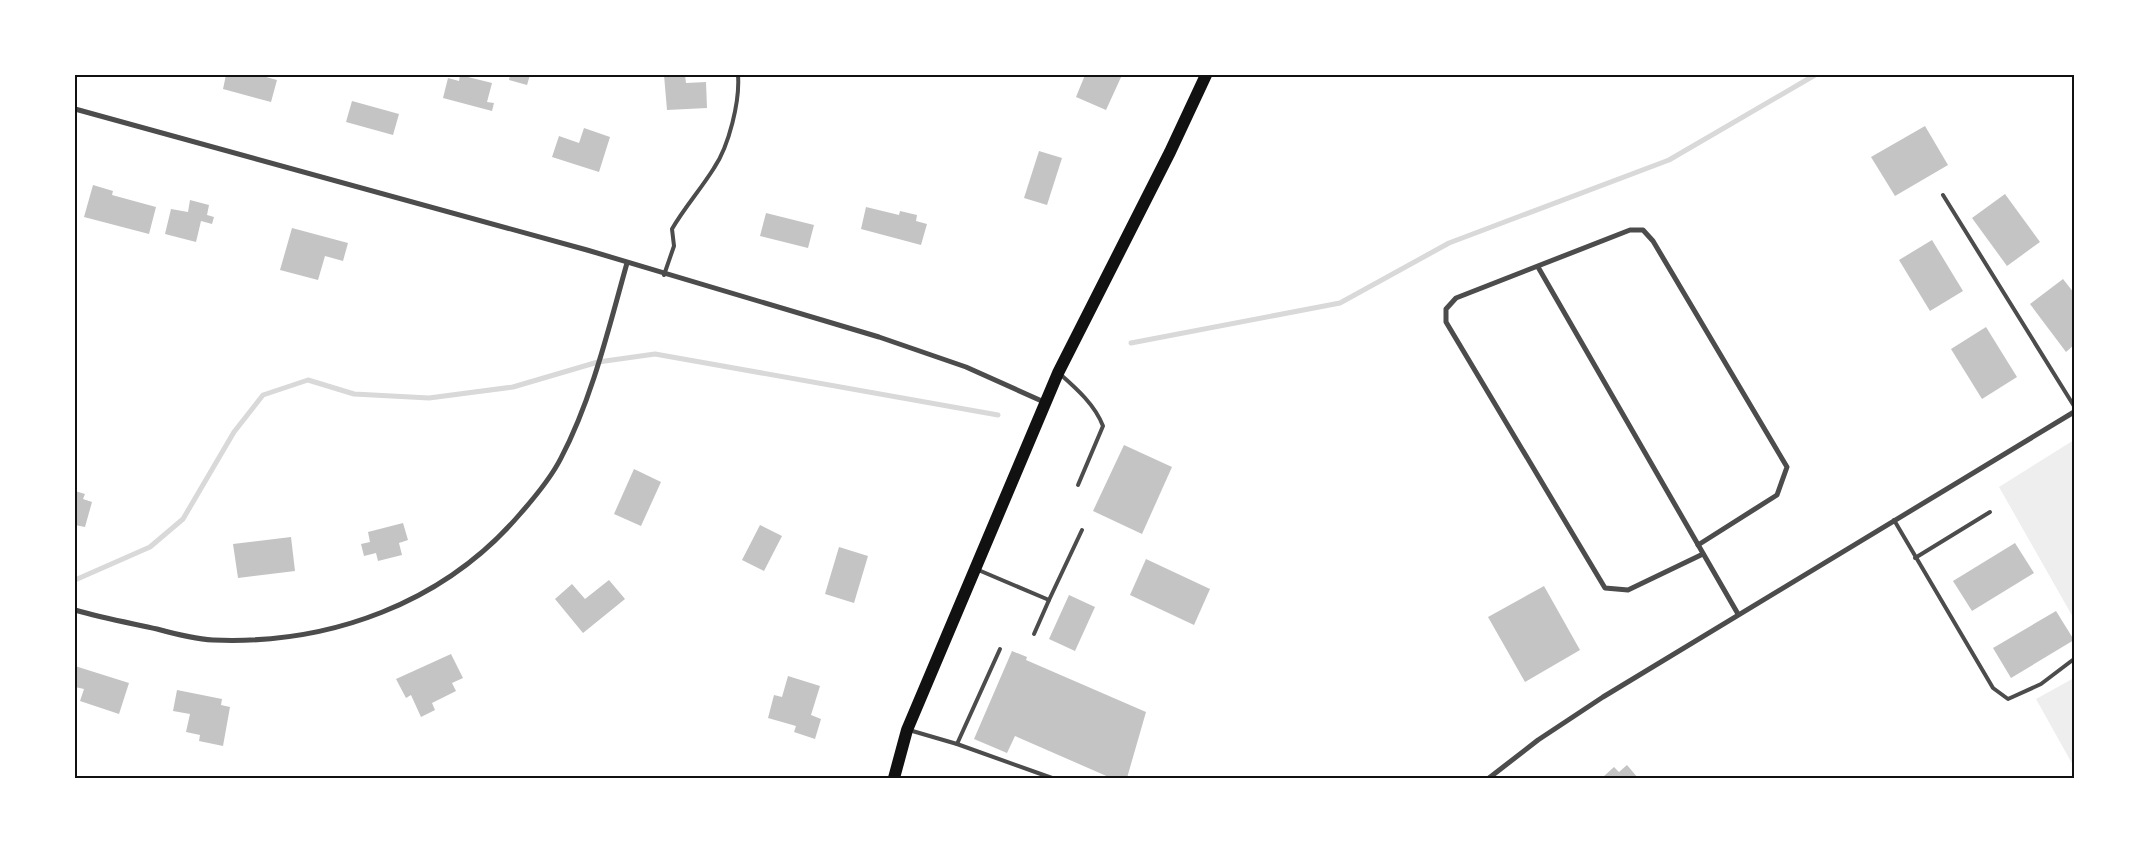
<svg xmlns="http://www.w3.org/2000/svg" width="2149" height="853" font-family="Roboto,sans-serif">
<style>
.green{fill:#eee}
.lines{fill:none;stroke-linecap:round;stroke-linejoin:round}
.stream{stroke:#d9d9d9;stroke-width:5}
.building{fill:#c4c4c4}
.service{stroke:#4c4c4c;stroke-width:4}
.minor{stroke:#4c4c4c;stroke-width:5}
.primary{stroke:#111;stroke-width:12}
.neatline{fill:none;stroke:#111;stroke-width:2}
</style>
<rect width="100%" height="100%" fill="#fff"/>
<g class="green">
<path d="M2074 440V619L1999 487Z"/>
<path d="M2074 678V767L2036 699Z"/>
</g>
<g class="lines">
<g class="stream">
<path d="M1131 343 1340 303 1449 243 1669 160 1815 75"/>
<path d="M75 580 150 547 183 519 234 432 263 395 308 380 354 394 429 398 513 387 598 362 655 354 998 415"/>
</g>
</g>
<g class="building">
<path d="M226 75H267L266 77 277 80 271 102 223 89Z"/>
<path d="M460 75 492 83 487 102 494 103 492 111 443 98 448 78 459 81Z"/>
<path d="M510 75H530L527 85 509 80Z"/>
<path d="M664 75H685L686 83 706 82 707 108 667 110Z"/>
<path d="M1085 75H1122L1106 110 1076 97Z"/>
<path d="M352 101 399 114 393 135 346 122Z"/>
<path d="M1925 126 1948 165 1895 196 1871 157Z"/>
<path d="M584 128 610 137 599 172 552 157 559 136 579 143Z"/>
<path d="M1039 151 1062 158 1047 205 1024 198Z"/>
<path d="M93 185 113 191 112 195 156 207 149 234 84 217Z"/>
<path d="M2005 194 2040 242 2007 266 1972 218Z"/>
<path d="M190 200 209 205 207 215 214 217 212 224 201 221 196 242 165 234 171 209 188 212Z"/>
<path d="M866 207 899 215 900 211 917 215 916 221 927 224 921 245 861 229Z"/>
<path d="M766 213 814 225 808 248 760 236Z"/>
<path d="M292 228 348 243 343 261 325 256 318 280 280 270Z"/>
<path d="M1932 240 1963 291 1930 311 1899 260Z"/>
<path d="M2063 279 2074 293V345L2066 352 2030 304Z"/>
<path d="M1986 327 2017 377 1982 399 1951 349Z"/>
<path d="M1124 445 1172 467 1142 534 1093 511Z"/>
<path d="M634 469 661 482 641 526 614 514Z"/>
<path d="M75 491 85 494 83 499 92 502 85 527 75 525Z"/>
<path d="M403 523 408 540 399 543 402 555 378 561 376 553 364 556 361 544 370 542 368 532Z"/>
<path d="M760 525 782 536 764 571 742 560Z"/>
<path d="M291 537 295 571 238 578 233 544Z"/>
<path d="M2015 543 2034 573 1972 611 1953 581Z"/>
<path d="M839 547 868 556 854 603 825 594Z"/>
<path d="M1146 559 1210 589 1194 625 1130 595Z"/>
<path d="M609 580 625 599 583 633 555 599 572 584 585 599Z"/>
<path d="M1544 586 1580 650 1525 682 1488 617Z"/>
<path d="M1069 595 1095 607 1075 651 1049 639Z"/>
<path d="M2056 611 2074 640 2011 678 1993 648Z"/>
<path d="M1012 651 1027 657 1026 660 1146 712 1127 778H1111L1015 736 1007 753 974 739Z"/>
<path d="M451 654 463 678 452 683 456 691 432 703 435 710 421 717 411 695 406 698 396 679Z"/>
<path d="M75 666 129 683 119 714 80 701 84 689 75 687Z"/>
<path d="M788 676 820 686 811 715 821 719 815 739 794 732 796 726 768 718 774 695 782 697Z"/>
<path d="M177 690 222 699 221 705 230 707 223 746 199 741 200 735 186 732 190 714 173 711Z"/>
<path d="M1627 765 1638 778H1606L1604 776 1614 767 1619 772Z"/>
</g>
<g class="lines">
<g class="service">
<path d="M1943 195 2074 406"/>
<path d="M664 275 674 246 672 229C684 208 701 189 714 168 729 146 740 101 738 75"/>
<path d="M1060 374C1077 389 1095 405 1103 426L1078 485"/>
<path d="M1894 520 1993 688 2008 699 2041 684 2074 659"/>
<path d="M1915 558 1990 512"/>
<path d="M976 569 1049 600 1082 530"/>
<path d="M1034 634 1049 600"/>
<path d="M909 730 957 744 1000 649"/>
<path d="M957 744 1052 778"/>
</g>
<g class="minor">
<path d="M75 109 587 250 879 337 966 367 1044 402"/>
<path d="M1538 267 1738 614"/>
<path d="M1698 545 1777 495 1787 467 1653 241 1643 230H1630L1456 298 1446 309V322L1605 588 1628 590 1703 554"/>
<path d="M75 610C102 618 130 623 157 629 175 634 195 639 213 640 330 645 444 603 520 514 535 497 551 478 561 458 592 399 609 327 627 263"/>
<path d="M1489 778 1538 740 1603 697 2074 412"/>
</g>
<path class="primary" d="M894 778 907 730 1058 373 1170 152 1206 75"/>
</g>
<rect width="2149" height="853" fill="none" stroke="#ffffff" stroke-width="152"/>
<rect x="76" y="76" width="1997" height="701" class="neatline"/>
</svg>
